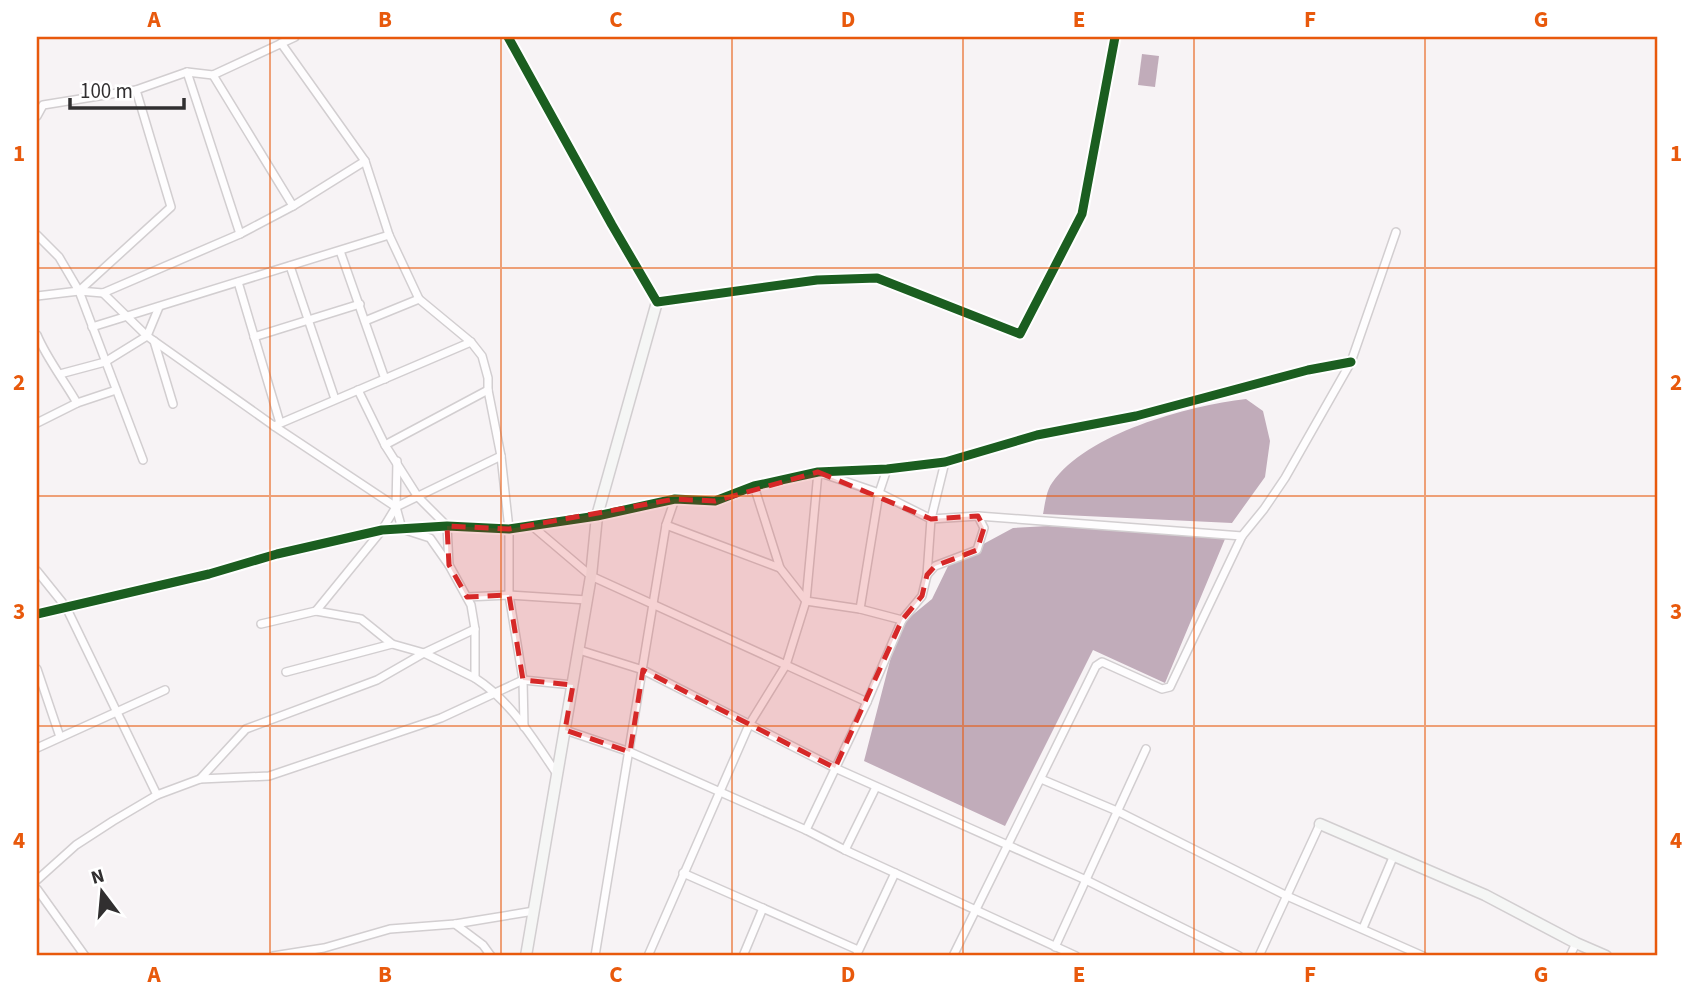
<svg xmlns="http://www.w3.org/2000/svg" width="1695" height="993" font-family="'Source Sans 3',sans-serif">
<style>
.water{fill:#c1acba}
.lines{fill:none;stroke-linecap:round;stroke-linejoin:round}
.street-casing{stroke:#d2ced0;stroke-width:10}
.secondary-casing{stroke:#d2ced0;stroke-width:13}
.street{stroke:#fefdfe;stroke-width:7}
.secondary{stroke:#f5f6f5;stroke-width:10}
.cycleway-casing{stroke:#fff;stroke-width:13}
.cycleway{stroke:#1b5e20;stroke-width:9}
.marked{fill:#d62828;fill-opacity:0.2;stroke:#d62828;stroke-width:5;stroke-dasharray:14 9;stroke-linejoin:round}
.grid{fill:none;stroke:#e8590c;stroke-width:2;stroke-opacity:0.55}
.neatline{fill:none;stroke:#e8590c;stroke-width:2.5}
.grid-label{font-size:23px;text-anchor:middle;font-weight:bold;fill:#e8590c}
</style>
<rect width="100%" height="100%" fill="#f7f3f5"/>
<g class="water">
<path d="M1142 54 1159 56 1155 87 1138 85Z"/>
<path d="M1246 399 1263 411 1270 441 1265 477 1232 523 1043 514C1045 505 1046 491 1052 483 1087 433 1187 406 1246 399Z"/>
<path d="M1048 526 1167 532 1225 539 1165 683 1093 650 1005 826 864 761 899 626 932 599 950 562 1013 528Z"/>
</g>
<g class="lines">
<defs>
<g id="street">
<path d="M508 37 612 225 657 302 817 280 877 278 1020 334 1082 214 1115 37"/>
<path d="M281 43 365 161 389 235 419 299 471 342 482 356 488 378V390L501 456 509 529V595L523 680 524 727"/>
<path d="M187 72 240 234"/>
<path d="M213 75 293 206"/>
<path d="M37 116 43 105 136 90 187 72 213 75 295 37"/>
<path d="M37 235 59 257 79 291 143 460"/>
<path d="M340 251 385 379"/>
<path d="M290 266 335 399"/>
<path d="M238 282 280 423"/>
<path d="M79 291 171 207 136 90"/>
<path d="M103 293 147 336 274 426 396 507 402 529 430 538 449 565"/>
<path d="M37 296 79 291 103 293 240 234 293 206 365 161"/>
<path d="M365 321 419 299"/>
<path d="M92 327 389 235"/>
<path d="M37 335C47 359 64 380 77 403"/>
<path d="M254 337 360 304"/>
<path d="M154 341 173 404"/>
<path d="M60 374 105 362 147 336 159 307"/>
<path d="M358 390 385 445 418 497 447 526 449 565 471 605 475 629V678C512 702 533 739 557 774"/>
<path d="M37 423 77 403 116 390"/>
<path d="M274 426 471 342"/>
<path d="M385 445 488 390"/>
<path d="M754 486 780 568 806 601 860 609 902 620"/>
<path d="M396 507 501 456"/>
<path d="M531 525 591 576 867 702"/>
<path d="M666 525 780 568"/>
<path d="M37 571 66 607 157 795"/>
<path d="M927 575 931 519 945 462"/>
<path d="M467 597 509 595 587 600"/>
<path d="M860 609 879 493 887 469"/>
<path d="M316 611 382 530 396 507 397 461"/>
<path d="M37 614 209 574 277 554 382 530 447 526 509 529 597 516 675 499 715 501 754 486 818 472 887 469 945 462 1037 435 1136 416 1308 370 1351 362"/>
<path d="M261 624 316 611 361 619 392 644 424 653 475 678"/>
<path d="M579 650 643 670 835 768 1086 880 1239 956"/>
<path d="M37 669 60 737"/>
<path d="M286 672 392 644"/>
<path d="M565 730 630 752 806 830 845 850 1076 956"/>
<path d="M37 748 165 690"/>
<path d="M200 779 246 729 377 680 424 653 475 629"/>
<path d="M1041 779 1117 811 1287 896 1423 956"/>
<path d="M806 830 867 702 902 620 922 596 927 575 935 566 977 550 984 528 978 516"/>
<path d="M845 850 876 787"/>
<path d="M683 873 858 950"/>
<path d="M37 880 76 845 113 821 157 795 200 779 269 776 441 718 523 680 573 685"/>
<path d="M37 889 85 956"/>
<path d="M455 924 483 945 491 956"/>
<path d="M1363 928 1394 855"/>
<path d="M1055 947 1146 749"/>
<path d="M273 956 324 948 390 929 455 924 534 911"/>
<path d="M595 956 666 525 675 499"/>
<path d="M648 956 749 725 786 665 806 601 818 472 879 493 931 519 978 516 1242 536"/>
<path d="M743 956 763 908"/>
<path d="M856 956 895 873"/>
<path d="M953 956 1096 666 1102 662 1162 689 1170 687 1242 536 1264 509 1285 478 1351 362 1396 232"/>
<path d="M1259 956 1320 824"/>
<path d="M1570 956 1576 943"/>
</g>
<g id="secondary">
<path d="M1320 824 1485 895 1576 943 1606 956"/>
<path d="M526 956 591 576 597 516 657 302"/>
</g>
</defs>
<use href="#street" class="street-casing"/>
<use href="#secondary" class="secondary-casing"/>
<use href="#street" class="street"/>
<use href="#secondary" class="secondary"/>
<defs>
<g id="cycleway">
<path d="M508 37 612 225 657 302 817 280 877 278 1020 334 1082 214 1115 37"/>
<path d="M37 614 209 574 277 554 382 530 447 526 509 529 597 516 675 499 715 501 754 486 818 472 887 469 945 462 1037 435 1136 416 1308 370 1351 362"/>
</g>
</defs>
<use href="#cycleway" class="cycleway-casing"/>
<use href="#cycleway" class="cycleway"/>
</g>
<path class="marked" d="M818 472 931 519 978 516 984 528 977 550 935 566 927 575 922 596 902 620 835 768 643 670 630 752 565 730 573 685 523 680 509 595 467 597 449 565 447 526 509 529 675 499 715 501Z"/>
<path class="grid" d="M270 37V956M501 37V956M732 37V956M963 37V956M1194 37V956M1425 37V956M37 268H1658M37 496H1658M37 726H1658"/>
<rect width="1695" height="993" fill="none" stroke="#ffffff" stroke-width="77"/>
<g transform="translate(102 892) rotate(344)" stroke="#ffffff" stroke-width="5" paint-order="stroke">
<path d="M0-5L12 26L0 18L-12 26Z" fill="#312f30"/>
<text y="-10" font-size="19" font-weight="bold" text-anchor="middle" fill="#312f30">N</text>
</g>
<path d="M70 98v10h114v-10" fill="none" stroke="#312f30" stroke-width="3.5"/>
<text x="80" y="98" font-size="21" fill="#312f30" stroke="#ffffff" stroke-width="5" paint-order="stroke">100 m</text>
<rect x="38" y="38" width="1618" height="916" class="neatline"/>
<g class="grid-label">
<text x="154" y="27">A</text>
<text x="385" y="27">B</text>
<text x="616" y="27">C</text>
<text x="848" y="27">D</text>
<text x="1079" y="27">E</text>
<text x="1310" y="27">F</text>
<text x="1541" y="27">G</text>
<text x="19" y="161">1</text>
<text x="1676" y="161">1</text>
<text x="19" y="390">2</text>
<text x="1676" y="390">2</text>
<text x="19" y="619">3</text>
<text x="1676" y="619">3</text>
<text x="19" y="848">4</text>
<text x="1676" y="848">4</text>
<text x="154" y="982">A</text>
<text x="385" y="982">B</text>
<text x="616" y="982">C</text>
<text x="848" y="982">D</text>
<text x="1079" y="982">E</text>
<text x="1310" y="982">F</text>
<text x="1541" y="982">G</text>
</g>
</svg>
